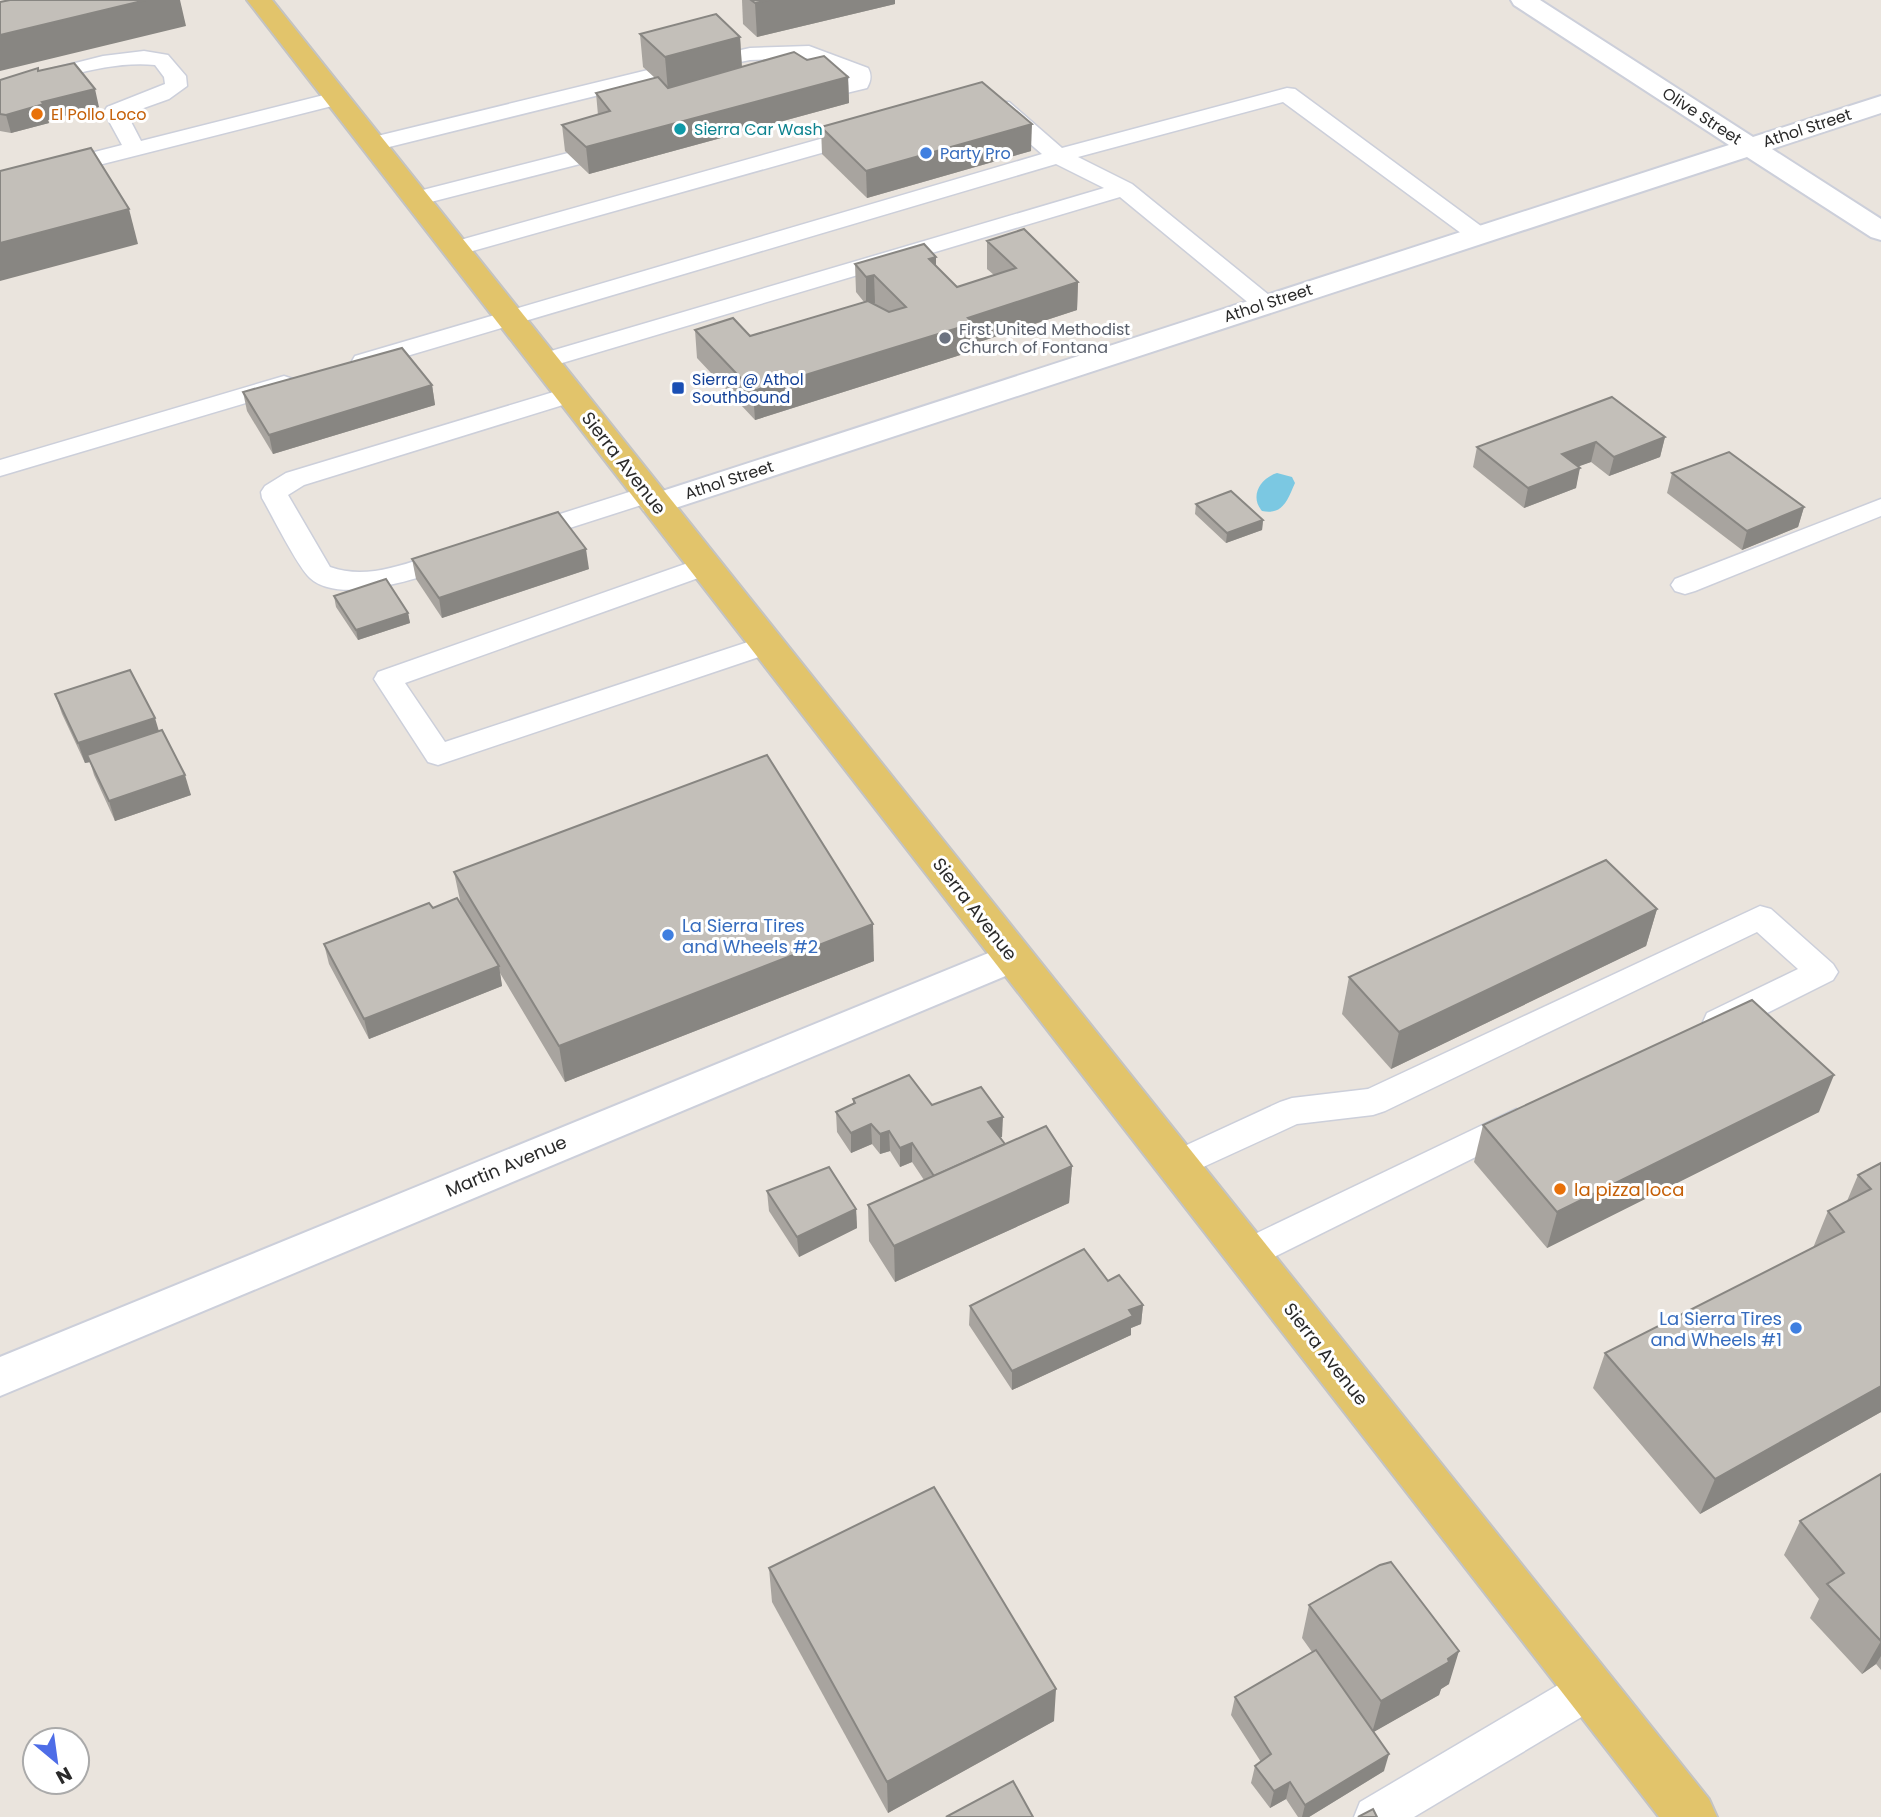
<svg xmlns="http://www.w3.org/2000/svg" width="1881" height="1817" font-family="Poppins,sans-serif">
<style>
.water{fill:#7bc8e2}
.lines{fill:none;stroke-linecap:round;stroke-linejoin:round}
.service-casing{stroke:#cccfda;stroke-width:3}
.minor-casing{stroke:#cccfda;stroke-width:4}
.primary-casing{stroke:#c3c3c3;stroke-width:4}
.service{fill:#fff;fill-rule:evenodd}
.minor{fill:#fff;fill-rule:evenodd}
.primary{fill:#e2c46b;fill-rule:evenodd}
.wall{fill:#a8a49f}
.shaded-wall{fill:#888682}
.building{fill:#c3bfb9;stroke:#888682;stroke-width:2}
.food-dot{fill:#e8710a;stroke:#fff;stroke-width:2.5}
.culture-dot{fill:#0f9aa8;stroke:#fff;stroke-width:2.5}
.shop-dot{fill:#3f7fe0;stroke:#fff;stroke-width:2.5}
.worship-dot{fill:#6b7280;stroke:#fff;stroke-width:2.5}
.transit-dot{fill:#1a4fb4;stroke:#fff;stroke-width:2.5}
.labels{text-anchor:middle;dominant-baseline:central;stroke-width:6;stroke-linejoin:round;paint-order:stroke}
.far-food-label{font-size:16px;fill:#c56008;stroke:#fff;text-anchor:start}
.far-street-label{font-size:16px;fill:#2a2a2a;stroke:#fff}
.far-culture-label{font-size:16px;fill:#0d838f;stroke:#fff;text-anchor:start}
.far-shop-label{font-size:16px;fill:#366cbe;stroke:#fff;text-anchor:start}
.far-worship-label{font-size:16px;fill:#5b616d;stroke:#fff;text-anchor:start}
.far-transit-label{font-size:16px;fill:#164399;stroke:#fff;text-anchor:start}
.street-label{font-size:18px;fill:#2a2a2a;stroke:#fff}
.shop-label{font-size:18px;fill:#366cbe;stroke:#fff;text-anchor:start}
.food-label{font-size:18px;fill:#c56008;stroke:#fff;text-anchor:start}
</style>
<rect width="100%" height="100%" fill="#eae4dd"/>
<path class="water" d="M1277 473 1292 477 1295 483C1287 501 1283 515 1262 511 1249 496 1261 478 1277 473Z"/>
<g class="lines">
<defs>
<g id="service">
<path d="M809 46 868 68C872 75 871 81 867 88L834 96 826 95 823 90 826 85 849 79V76L806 58 750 60 730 64 723 62 719 58 723 54 750 48Z"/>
<path d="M144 51 168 55 186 76 187 86 169 99 127 114 141 141 336 92 344 93 347 98 344 103 0 190V176L122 145 104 112 107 107 165 84 164 77 155 65C103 60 50 83 0 95V82L103 56Z"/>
<path d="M652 69 660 70 663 75 660 80 373 151 365 149 362 144 365 139Z"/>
<path d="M1287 88 1295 89 1485 229 1489 234 1485 239H1469L1283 102 1078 157 1132 184 1274 299 1277 304 1274 309 1265 311 1256 309 1120 197 552 366 543 368 534 366 531 361 534 356 1104 188 1056 164 373 366 364 368 355 366 352 361 355 356 1042 154 993 112 990 107 993 102H1009L1062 148Z"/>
<path d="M863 127 871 129 874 134 871 139 462 254H446L442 249 446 244Z"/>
<path d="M572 152 580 154 583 159 580 164 415 206 407 204 404 199 407 194Z"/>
<path d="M284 376 293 379 297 384 293 389 0 476V460Z"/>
<path d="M570 387 579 390 583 395 579 400 304 485 288 495 330 567C360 578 391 569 421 559 435 554 448 547 463 551L467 557 463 563C428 575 341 607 310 578 297 566 272 515 262 498L261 492 265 486 286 473Z"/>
<path d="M648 486 657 488 661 494 657 500 526 542 516 540 513 534 516 528Z"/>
<path d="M1881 499V516L1695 591 1685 594 1675 591 1671 585 1675 579Z"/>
<path d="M705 557 715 560 719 566 715 572 405 683 445 742 757 639 767 636 777 639 781 645 777 651 438 765 428 762 374 679 378 672Z"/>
<path d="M1760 906 1771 909 1833 964 1838 972 1833 980 1731 1031 1719 1034 1707 1031 1703 1022 1707 1013 1798 969 1757 932 1385 1111 1373 1115 1297 1124 1177 1179 1165 1175 1160 1165 1165 1155 1280 1102 1292 1098 1368 1089Z"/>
<path d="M1516 1109 1528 1113 1533 1122 1528 1131 1260 1264 1247 1269 1234 1264 1229 1254 1234 1244Z"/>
<path d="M1590 1670 1605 1675 1611 1689 1605 1703 1414 1817H1354L1360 1802 1575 1675Z"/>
</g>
<g id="minor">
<path d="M1511 0H1540L1753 137 1881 96V113L1772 149 1881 219V240L1871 237 1747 157 666 511 655 514 644 511 639 504 644 497 1729 145 1514 5Z"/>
<path d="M1013 943 1027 947 1033 957 1027 967 0 1396V1357Z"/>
</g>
<path id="primary" d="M247 0H272L1709 1799 1717 1817H1659Z"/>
</defs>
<use href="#service" class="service-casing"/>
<use href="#minor" class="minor-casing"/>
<use href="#primary" class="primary-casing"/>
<use href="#service" class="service"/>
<use href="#minor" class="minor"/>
<use href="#primary" class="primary"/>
</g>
<g class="wall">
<path d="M742 0H895V4L757 37 743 24Z"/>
<path d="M640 34 740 37 742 67 807 60 848 77 849 103 589 174 565 151 562 125 598 115 596 93 655 78 643 67Z"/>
<path d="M38 71 99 107 48 120 49 123 11 133 0 131V80Z"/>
<path d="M821 127 1031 151 867 198 822 154Z"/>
<path d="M987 241 1078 282 1077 310 973 344V351L755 420 697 358 695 330 750 336 864 302 856 292 855 264 936 257V266L957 287 994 275 987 269Z"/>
<path d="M432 385 435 405 273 454 247 411 243 392Z"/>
<path d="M1665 437 1660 457 1609 476 1591 462 1578 466 1576 488 1524 508 1473 467 1477 447Z"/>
<path d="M1672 473 1804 507 1798 527 1742 550 1667 493Z"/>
<path d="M1196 504 1263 520 1262 530 1226 543 1195 514Z"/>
<path d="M412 559 589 569 442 618 416 579Z"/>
<path d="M334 596 408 613 410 623 358 640 336 607Z"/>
<path d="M55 694 159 731 191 795 115 821 94 775 90 762 85 763 62 714Z"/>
<path d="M454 872 874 961 565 1082 500 973 502 986 369 1039 329 964 324 944 433 908 461 905Z"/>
<path d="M1657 909 1646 946 1391 1069 1342 1014 1349 977Z"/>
<path d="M853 1099 932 1105 1002 1137H1000L1005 1144 1072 1166 1069 1203 895 1282 869 1241 868 1205 924 1180 912 1162 900 1167 890 1151 880 1154 872 1144 851 1153 837 1132 836 1112 853 1104Z"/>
<path d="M1819 1112 1547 1248 1474 1162 1483 1125Z"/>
<path d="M1881 1163V1412L1700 1514 1593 1388 1605 1353 1813 1248 1828 1211 1847 1201 1858 1175Z"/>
<path d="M767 1191 856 1209 857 1228 799 1257 769 1211Z"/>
<path d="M1108 1281 1143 1305 1141 1324 1131 1328V1335L1012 1390 969 1325 970 1306Z"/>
<path d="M1881 1474V1670L1876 1664 1862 1674 1810 1618 1819 1599 1784 1555 1800 1521Z"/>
<path d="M769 1568 1054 1721 888 1813 772 1602Z"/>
<path d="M1309 1605 1449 1684 1441 1689 1439 1695 1373 1732 1384 1771 1309 1817H1298L1286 1799 1270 1808 1251 1783 1255 1766 1261 1762 1231 1715 1235 1697 1312 1652 1302 1638Z"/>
</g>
<g class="shaded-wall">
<path d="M146 0H180L186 26 0 71V35Z"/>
<path d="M769 0H895V4L757 37 755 3Z"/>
<path d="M740 37 742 71 668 91 665 57Z"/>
<path d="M848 77 849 103 589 174 586 147Z"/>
<path d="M95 89 99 107 48 120 49 123 11 133 6 115 42 102Z"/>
<path d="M1032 124 1031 151 867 198 866 171Z"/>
<path d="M129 209 138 244 0 281V243Z"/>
<path d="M936 257V285L929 259Z"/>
<path d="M874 275 875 303 866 305V277Z"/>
<path d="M1078 282 1077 310 973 344V351L755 420 753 391 968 318Z"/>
<path d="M432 385 435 405 273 454 269 435Z"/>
<path d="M1665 437 1660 457 1609 476 1614 457Z"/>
<path d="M1596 442 1591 462 1558 474 1562 454Z"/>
<path d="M1580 468 1576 488 1524 508 1528 488Z"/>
<path d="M1804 507 1798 527 1742 550 1747 531Z"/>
<path d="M1263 520 1262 530 1226 543 1227 533Z"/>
<path d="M586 549 589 569 442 618 439 598Z"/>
<path d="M408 613 410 623 358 640 356 630Z"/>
<path d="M155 718 161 738 87 755 90 762 85 763 78 743Z"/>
<path d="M185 775 191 795 115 821 109 801Z"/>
<path d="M1657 909 1646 946 1391 1069 1399 1032Z"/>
<path d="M873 924 874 961 565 1082 559 1046Z"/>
<path d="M499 966 502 986 369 1039 364 1019Z"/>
<path d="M1834 1075 1819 1112 1547 1248 1557 1212Z"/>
<path d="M1003 1117 1002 1137 987 1141 988 1122Z"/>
<path d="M871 1124 872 1144 851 1153V1133Z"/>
<path d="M889 1131 890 1151 880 1154V1134Z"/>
<path d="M912 1143V1162L900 1167V1148Z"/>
<path d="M1072 1166 1069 1203 895 1282 894 1246Z"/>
<path d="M856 1209 857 1228 799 1257 797 1237Z"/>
<path d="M1143 1305 1141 1324 1131 1328V1335L1012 1390V1371L1129 1310Z"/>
<path d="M1881 1386V1412L1700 1514 1715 1479Z"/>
<path d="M1881 1641V1656L1876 1664 1862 1674Z"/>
<path d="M1459 1651 1449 1684 1441 1689 1439 1695 1372 1733 1381 1701Z"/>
<path d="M1056 1689 1054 1721 888 1813 887 1782Z"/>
<path d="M1389 1754 1384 1771 1309 1817H1302L1305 1805Z"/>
<path d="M1290 1782 1286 1799 1270 1808 1274 1791Z"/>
</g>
<g class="building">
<path d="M10 0H146L0 35V2Z"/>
<path d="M751 0H769L755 3Z"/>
<path d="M716 14 740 37 665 57 640 34Z"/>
<path d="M794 52 807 60 824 56 848 77 586 147 562 125 610 111 596 93 658 77 668 88Z"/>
<path d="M74 63 95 89 42 102 44 104 6 115 0 114V80L38 68V71Z"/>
<path d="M982 82 1032 124 866 171 821 127Z"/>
<path d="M91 148 129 209 0 243V171Z"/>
<path d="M1024 229 1078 282 968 318 974 323 753 391 695 330 733 318 750 336 868 301 889 312 906 307 874 275 866 277 855 264 924 244 936 257 929 259 957 287 1016 268 987 241Z"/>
<path d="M402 348 432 385 269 435 243 392Z"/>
<path d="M1612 397 1665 437 1614 457 1596 442 1562 454 1580 468 1528 488 1477 447Z"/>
<path d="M1729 452 1804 507 1747 531 1672 473Z"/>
<path d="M1231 491 1263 520 1227 533 1196 504Z"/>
<path d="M558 512 586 549 439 598 412 559Z"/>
<path d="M386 579 408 613 356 630 334 596Z"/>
<path d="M130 670 155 718 78 743 55 694Z"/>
<path d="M162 730 185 775 109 801 87 755Z"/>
<path d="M767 755 873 924 559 1046 454 872Z"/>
<path d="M1606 860 1657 909 1399 1032 1349 977Z"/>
<path d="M457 898 499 966 364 1019 324 944 429 903 433 908Z"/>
<path d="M1752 1000 1834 1075 1557 1212 1483 1125Z"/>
<path d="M909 1075 932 1105 981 1087 1003 1117 988 1122 1005 1144 934 1176 912 1143 900 1148 889 1131 880 1134 871 1124 851 1133 836 1112 855 1103 853 1099Z"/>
<path d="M1046 1126 1072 1166 894 1246 868 1205Z"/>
<path d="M1881 1163V1386L1715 1479 1605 1353 1844 1232 1828 1211 1871 1189 1858 1175Z"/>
<path d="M829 1167 856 1209 797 1237 767 1191Z"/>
<path d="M1084 1249 1108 1281 1119 1275 1143 1305 1129 1310 1133 1316 1012 1371 970 1306Z"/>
<path d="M1881 1474V1641L1827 1584 1844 1573 1800 1521Z"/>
<path d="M934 1487 1056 1689 887 1782 769 1568Z"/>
<path d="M1391 1562 1459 1651 1448 1659 1449 1662 1381 1701 1309 1605 1380 1565Z"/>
<path d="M1316 1650 1389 1754 1305 1805 1290 1782 1274 1791 1255 1766 1271 1754 1235 1697Z"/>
<path d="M1013 1781 1033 1817H946Z"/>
<path d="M1373 1809 1377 1817H1358Z"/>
</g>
<g class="food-dot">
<circle cx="37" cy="114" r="7"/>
<circle cx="1560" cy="1189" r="7"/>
</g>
<circle class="culture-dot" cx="680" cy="129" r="7"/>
<g class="shop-dot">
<circle cx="926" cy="153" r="7"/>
<circle cx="668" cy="935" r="7"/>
<circle cx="1796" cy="1328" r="7"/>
</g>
<circle class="worship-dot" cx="945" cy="338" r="7"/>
<rect class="transit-dot" x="671" y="381" width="14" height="14" rx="3.5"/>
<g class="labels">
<g class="far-food-label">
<text x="51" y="114">El Pollo Loco</text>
</g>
<g class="far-street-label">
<text transform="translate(1702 116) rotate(33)">Olive Street</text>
<text transform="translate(1807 128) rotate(-18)">Athol Street</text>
<text transform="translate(1268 303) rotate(-18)">Athol Street</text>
<text transform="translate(729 480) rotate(-18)">Athol Street</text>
</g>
<g class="far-culture-label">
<text x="694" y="129">Sierra Car Wash</text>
</g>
<g class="far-shop-label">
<text x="940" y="153">Party Pro</text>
</g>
<g class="far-worship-label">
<text x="959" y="329">First United Methodist<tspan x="959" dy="18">Church of Fontana</tspan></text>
</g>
<g class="far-transit-label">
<text x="692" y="379">Sierra @ Athol<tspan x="692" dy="18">Southbound</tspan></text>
</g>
<g class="street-label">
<text transform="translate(624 463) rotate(52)">Sierra Avenue</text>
<text transform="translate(975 909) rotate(52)">Sierra Avenue</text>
<text transform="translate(506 1166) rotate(-23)">Martin Avenue</text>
<text transform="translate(1326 1354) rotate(52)">Sierra Avenue</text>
</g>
<g class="shop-label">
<text x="682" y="925">La Sierra Tires<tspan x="682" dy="21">and Wheels #2</tspan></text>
<text x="1782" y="1318" text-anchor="end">La Sierra Tires<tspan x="1782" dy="21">and Wheels #1</tspan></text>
</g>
<g class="food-label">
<text x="1574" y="1189">la pizza loca</text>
</g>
</g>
<g transform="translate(56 1761) rotate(151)"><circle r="33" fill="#ffffff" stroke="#aaaaaa" stroke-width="2"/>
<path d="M0-5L12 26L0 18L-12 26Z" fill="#4e6de7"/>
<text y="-10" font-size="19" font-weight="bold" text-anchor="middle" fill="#2a2a2a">N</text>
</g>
</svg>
